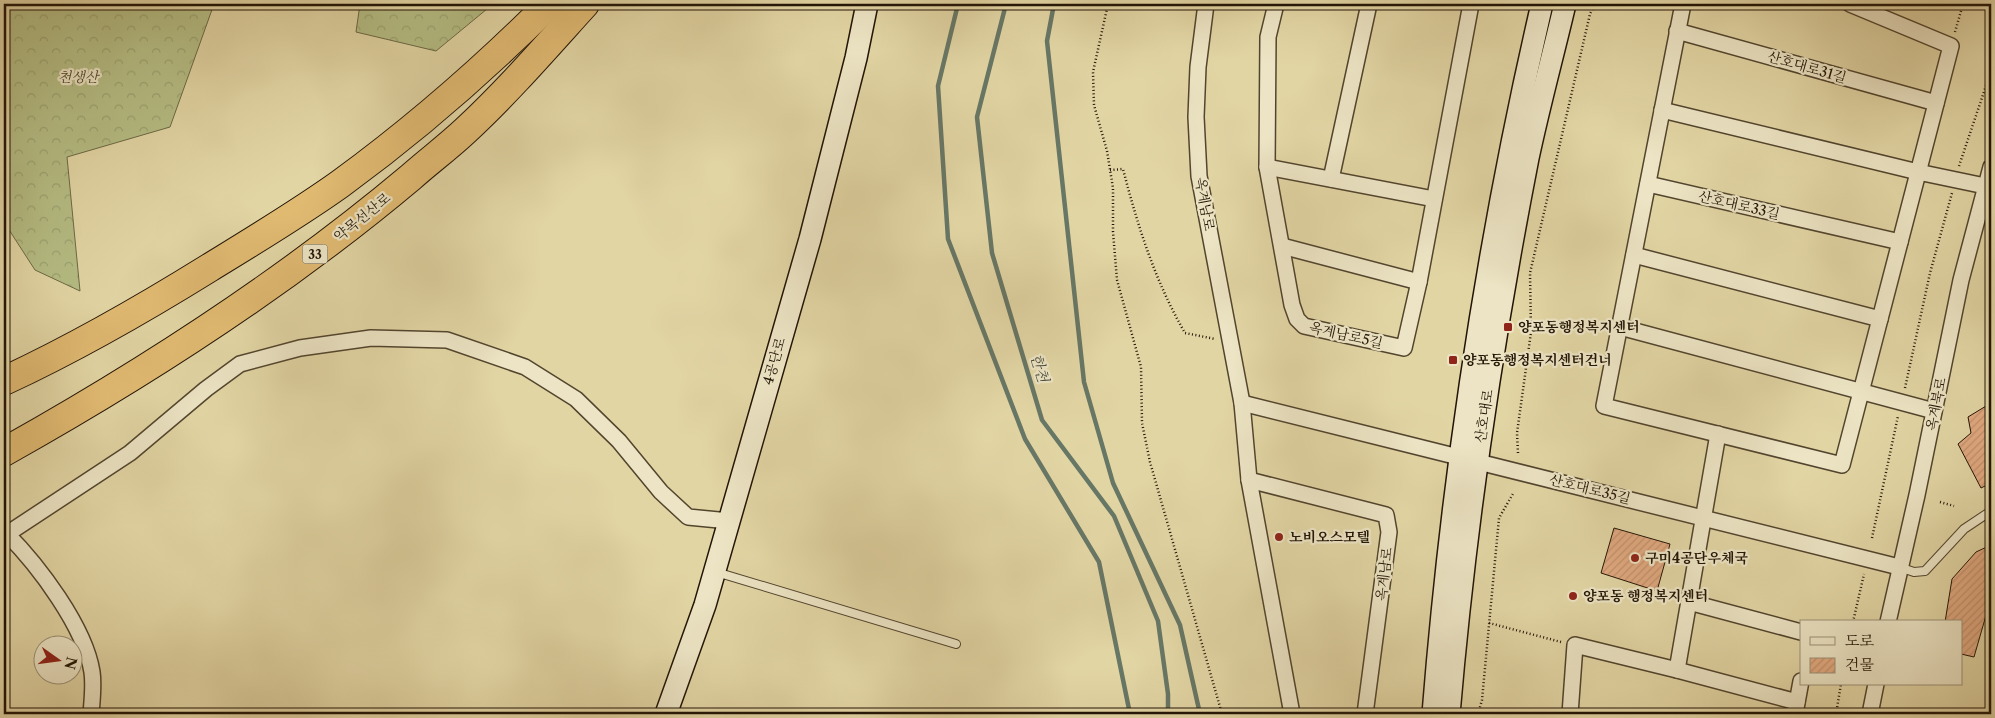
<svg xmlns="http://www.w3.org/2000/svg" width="1995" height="718" font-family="'Libre Caslon Text','Noto Serif KR',serif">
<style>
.forest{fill:url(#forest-crowns);stroke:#6c6945}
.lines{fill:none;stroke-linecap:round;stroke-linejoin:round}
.stream{stroke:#677766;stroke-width:4.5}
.building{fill:url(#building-hatch);stroke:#221506}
.lane-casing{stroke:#52452e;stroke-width:10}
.street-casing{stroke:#52452e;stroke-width:18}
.secondary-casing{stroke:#221506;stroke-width:24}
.highway-casing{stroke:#221506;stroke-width:30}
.path{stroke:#221506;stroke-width:2.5;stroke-dasharray:1 2.5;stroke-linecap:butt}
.lane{stroke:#ece4c4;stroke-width:8}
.street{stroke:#ece4c4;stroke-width:15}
.secondary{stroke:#ece4c4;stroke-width:21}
.highway{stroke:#e1ba72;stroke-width:28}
.poi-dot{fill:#8f2418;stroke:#ece4c4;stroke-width:2}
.labels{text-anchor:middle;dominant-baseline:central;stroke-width:4.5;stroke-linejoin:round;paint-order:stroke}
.shield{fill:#ece4c4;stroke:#5f533f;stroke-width:1}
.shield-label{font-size:12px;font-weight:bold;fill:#221506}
.street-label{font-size:14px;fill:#221506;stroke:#ece4c4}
.park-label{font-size:14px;font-style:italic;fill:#4e472c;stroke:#ece4c4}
.poi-label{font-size:14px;font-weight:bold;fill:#221506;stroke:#ece4c4;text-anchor:start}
.water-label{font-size:15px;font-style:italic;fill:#4a4e3e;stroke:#ece4c4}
</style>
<defs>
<pattern id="forest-crowns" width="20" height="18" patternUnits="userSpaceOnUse" patternTransform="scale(1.25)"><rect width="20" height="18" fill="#b5bd84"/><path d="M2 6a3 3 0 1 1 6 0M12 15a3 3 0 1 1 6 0" fill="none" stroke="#9ba270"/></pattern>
<pattern id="building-hatch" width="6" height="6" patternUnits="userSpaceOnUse" patternTransform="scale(1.25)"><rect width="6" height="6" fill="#e1a980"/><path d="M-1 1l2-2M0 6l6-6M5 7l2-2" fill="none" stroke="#c1916d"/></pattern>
</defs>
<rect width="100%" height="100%" fill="#e2d5a4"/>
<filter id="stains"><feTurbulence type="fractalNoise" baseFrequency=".004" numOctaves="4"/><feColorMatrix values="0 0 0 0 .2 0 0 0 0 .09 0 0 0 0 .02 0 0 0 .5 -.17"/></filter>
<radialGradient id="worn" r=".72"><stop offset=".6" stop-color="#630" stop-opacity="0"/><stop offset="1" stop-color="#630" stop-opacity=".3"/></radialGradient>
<g class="forest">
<path d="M4 4H214L170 127 67 157 80 291 35 270 4 222Z"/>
<path d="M360 4H493L436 51 356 32Z"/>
</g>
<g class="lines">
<g class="stream">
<path d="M958 4 938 86 948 239 1025 439 1099 562 1130 714"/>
<path d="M1006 4 977 117 992 253 1042 420 1114 516 1158 621 1168 694V714"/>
<path d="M1054 4 1047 41 1084 382 1113 483 1180 625 1200 714"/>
</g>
</g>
<g class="building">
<path d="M1991 403V483L1981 488 1958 444 1971 433 1968 417Z"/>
<path d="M1614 528 1670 544 1657 591 1601 573Z"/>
<path d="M1991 545V598L1974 657 1961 654V622H1945L1952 579 1976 552Z"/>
</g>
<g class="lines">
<defs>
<g id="lane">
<path d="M1899 567 1914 572 1925 571 1964 529 1991 511"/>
<path d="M716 572 956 644"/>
</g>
<g id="street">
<path d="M1206 4 1198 67 1196 117 1199 176 1242 403 1249 480 1292 714"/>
<path d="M1276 4 1268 37 1267 167 1292 305 1297 319 1304 326 1404 348 1419 282 1471 4"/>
<path d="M1683 4 1604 406 1842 465 1951 46 1850 4"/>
<path d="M1677 31 1936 103"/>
<path d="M1662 110 1918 172 1985 186"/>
<path d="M1267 167 1434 199"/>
<path d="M1331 179 1369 4"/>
<path d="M1648 184 1900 242"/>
<path d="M1282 246 1419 282"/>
<path d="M1634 255 1880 319"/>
<path d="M1620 327 1934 411"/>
<path d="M1242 403 1899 567"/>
<path d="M1249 480 1386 515 1389 532 1365 714"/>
<path d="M7 534 130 453 206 389 240 364 300 348 371 338 447 340 525 367 576 399 619 441 661 492 688 517 729 521"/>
<path d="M4 537 7 534C38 565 85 627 92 672 94 685 92 701 91 714"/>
<path d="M1689 602 1801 632"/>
<path d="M1888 622 1917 495 1961 280 1991 167"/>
<path d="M1677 670 1718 434"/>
<path d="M1570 714 1575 645 1677 670 1797 702"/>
<path d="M1795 714 1801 681"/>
<path d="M1870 714 1876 684"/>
</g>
<g id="secondary">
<path d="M666 714 705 605 810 239 856 58 867 4"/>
<path d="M1433 714C1452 476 1488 237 1542 4"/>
<path d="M1449 714C1465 527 1492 342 1528 158 1539 106 1553 55 1565 4"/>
</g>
<g id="highway">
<path d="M4 381C75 348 143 309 209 268 253 241 298 214 340 184 414 130 484 69 549 4"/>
<path d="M4 452C147 372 285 283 411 177 429 161 448 147 466 130 508 91 546 47 585 4"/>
</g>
</defs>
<use href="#lane" class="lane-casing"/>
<use href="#street" class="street-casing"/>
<use href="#secondary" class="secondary-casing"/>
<use href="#highway" class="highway-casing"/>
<g class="path">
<path d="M1108 4 1093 72 1094 105 1107 151 1113 188V232L1117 280 1141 367 1142 423 1150 462 1222 714"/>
<path d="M1972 4 1991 11"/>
<path d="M1955 32 1963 4"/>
<path d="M1959 166 1991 71"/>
<path d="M1110 170 1123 169C1138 227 1155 281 1185 333L1215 339"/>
<path d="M1905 388 1930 273 1952 193"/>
<path d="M1518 453 1517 433 1531 332 1530 273 1590 14 1595 4"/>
<path d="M1940 502 1954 506"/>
<path d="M1872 538 1898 416"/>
<path d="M1853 622 1864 574"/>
<path d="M1489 623 1561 642"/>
<path d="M1478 714 1482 700 1499 518 1514 492"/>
<path d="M1836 714 1841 684"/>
</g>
<use href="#lane" class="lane"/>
<use href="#street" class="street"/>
<use href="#secondary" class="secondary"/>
<use href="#highway" class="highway"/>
</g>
<g class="poi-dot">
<rect x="1503" y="322" width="10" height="10" rx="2.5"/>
<rect x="1448" y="355" width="10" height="10" rx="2.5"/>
<circle cx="1279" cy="537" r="5"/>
<circle cx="1635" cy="558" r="5"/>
<circle cx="1573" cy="596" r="5"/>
</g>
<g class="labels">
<rect class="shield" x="302.5" y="244.5" width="25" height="19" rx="4"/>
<g class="shield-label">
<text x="315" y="254">33</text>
</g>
<g class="street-label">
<text transform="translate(1807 67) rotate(16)">산호대로31길</text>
<text transform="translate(1205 204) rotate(80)">옥계남로</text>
<text transform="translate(1739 205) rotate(13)">산호대로33길</text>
<text transform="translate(362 217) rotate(-39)">약목선산로</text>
<text transform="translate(1346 335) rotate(13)">옥계남로5길</text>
<text transform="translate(774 361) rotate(-74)">4공단로</text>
<text transform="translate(1936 404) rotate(-79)">옥계북로</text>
<text transform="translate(1484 416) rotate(-81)">산호대로</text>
<text transform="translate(1590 489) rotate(14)">산호대로35길</text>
<text transform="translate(1384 574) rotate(-83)">옥계남로</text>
</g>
<g class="park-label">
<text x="78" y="77">천생산</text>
</g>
<g class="poi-label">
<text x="1518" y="327">양포동행정복지센터</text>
<text x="1463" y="360">양포동행정복지센터건너</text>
<text x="1289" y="537">노비오스모텔</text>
<text x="1645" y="558">구미4공단우체국</text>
<text x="1583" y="596">양포동 행정복지센터</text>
</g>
<g class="water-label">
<text transform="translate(1040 368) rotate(73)">한천</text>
</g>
</g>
<rect width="1995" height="718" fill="none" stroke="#e2d5a4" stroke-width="20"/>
<rect x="5" y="5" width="1985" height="708" fill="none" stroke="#221506" stroke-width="2.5"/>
<rect x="10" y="10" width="1975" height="698" fill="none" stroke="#221506"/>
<rect x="1800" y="620" width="162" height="65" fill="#ece4c4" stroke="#9b9178"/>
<rect x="1810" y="637" width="25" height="8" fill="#ece4c4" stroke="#9b9178"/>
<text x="1845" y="646" font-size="15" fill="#221506">도로</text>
<rect x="1810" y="658" width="25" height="15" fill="url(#building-hatch)" stroke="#9b9178"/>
<text x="1845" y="670" font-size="15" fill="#221506">건물</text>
<g transform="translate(58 660) rotate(104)"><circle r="24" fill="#ece4c4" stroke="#9b9178"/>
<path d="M0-4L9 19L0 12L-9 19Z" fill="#8f2418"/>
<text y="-8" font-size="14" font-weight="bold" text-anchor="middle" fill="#221506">N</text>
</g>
<rect width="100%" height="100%" filter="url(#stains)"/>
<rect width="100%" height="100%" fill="url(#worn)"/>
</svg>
